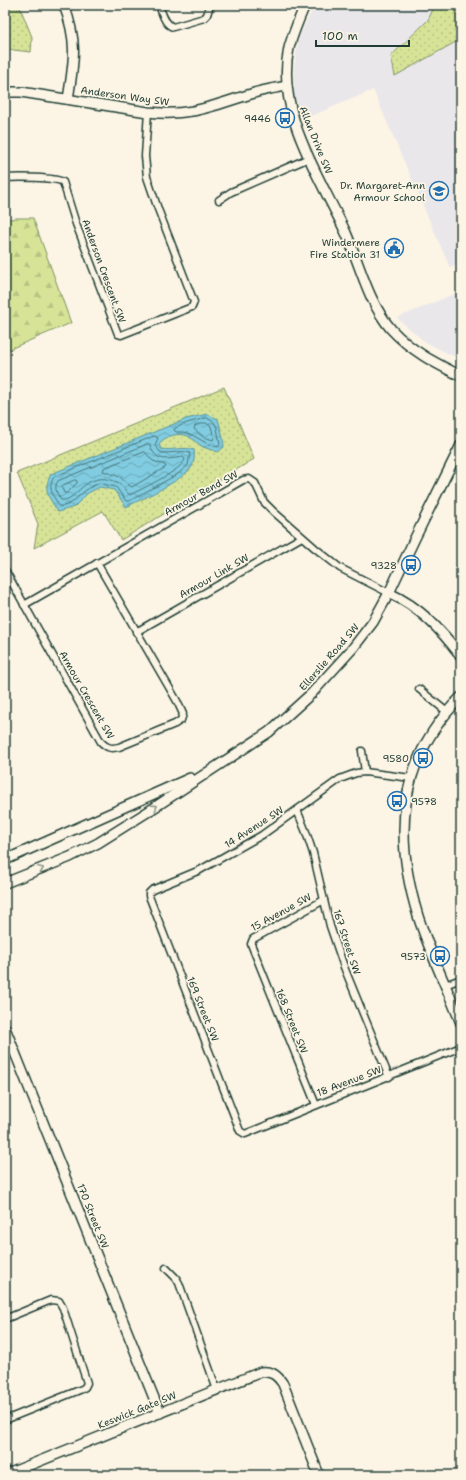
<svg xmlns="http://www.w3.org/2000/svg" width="466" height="1480" font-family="'Shantell Sans',sans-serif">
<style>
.built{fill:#eae7eb}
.forest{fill:url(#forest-firs);stroke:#7b9066}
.park{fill:url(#park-dots);stroke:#7b9066}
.water{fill:url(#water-waves);stroke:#5a939c}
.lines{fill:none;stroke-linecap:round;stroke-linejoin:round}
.shore{stroke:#467679;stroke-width:1}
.street-casing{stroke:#1f3d34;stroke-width:9}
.secondary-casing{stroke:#1f3d34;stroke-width:12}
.street{stroke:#fcf5e5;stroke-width:6}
.secondary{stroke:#fcf5e5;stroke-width:9}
.oneway{stroke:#8e998c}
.labels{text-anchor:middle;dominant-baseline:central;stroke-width:3.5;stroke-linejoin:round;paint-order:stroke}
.street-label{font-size:10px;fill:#1f3d34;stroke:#fcf5e5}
.poi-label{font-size:10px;fill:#1f3d34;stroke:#fcf5e5;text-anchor:end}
</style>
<defs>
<pattern id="forest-firs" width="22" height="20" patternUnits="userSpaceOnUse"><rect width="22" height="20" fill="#d7e497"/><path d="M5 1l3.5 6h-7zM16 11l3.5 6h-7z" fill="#b8c483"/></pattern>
<pattern id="park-dots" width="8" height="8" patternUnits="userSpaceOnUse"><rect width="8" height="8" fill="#d7e497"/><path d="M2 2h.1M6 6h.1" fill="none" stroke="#b8c483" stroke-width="1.8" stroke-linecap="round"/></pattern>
<pattern id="water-waves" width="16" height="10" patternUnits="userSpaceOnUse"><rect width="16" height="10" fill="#81cce1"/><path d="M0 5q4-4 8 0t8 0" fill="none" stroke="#69a7b7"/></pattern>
</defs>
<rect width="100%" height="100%" fill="#fcf5e5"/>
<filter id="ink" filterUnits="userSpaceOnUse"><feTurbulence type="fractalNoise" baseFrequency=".025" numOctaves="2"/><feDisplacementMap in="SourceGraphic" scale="8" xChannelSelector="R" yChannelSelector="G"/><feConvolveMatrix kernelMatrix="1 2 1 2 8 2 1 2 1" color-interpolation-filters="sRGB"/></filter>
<g filter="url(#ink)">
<g class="built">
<path d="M315 5H461V263L450 268 373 90 302 120 294 95V67L299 36Z"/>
<path d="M461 291V360L425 342 397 318Z"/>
</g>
<path class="forest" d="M16 218H33L71 323 5 351V220Z"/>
<g class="park">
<path d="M5 5H19L32 37 31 52 5 49Z"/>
<path d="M435 5C439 5 445 4 449 5 464 8 461 28 461 39L395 76 391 56 428 20Z"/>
<path d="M224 387 254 459 121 540 103 511 34 548 38 524 17 473Z"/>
</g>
<path class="water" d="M207 414 218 419 223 438 224 447 218 452C213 450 208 449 203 447 198 444 193 439 188 436 179 432 164 436 159 444L161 449C173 451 183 446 194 450 195 455 194 464 191 468 181 481 142 499 126 507L114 490 100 487 88 493 74 507 58 512C49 497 42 491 51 474L186 419Z"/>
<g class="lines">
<g class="shore">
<path d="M207 418 214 422 217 428 220 444 218 447C201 444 193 430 176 432L174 430 175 428 187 423Z"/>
<path d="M206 423 211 426 214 438 213 440 204 437 194 429 195 426Z"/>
<path d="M155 436 158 438 155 445 160 452C170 455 181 449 190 453L188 465 178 474 129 501H126L116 487 99 483C95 485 89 487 85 491 77 497 70 508 59 506 53 495 47 488 54 477Z"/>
<path d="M148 444 150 445C156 463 167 459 183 457L185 459C183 470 141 489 130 495 125 492 123 484 117 482 84 468 77 503 61 500 57 493 53 488 58 481Z"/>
<path d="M145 452 153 461 165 465 166 467 132 487 130 486 120 477 103 471 104 468Z"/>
<path d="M75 480 77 481V483L67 493H64L62 488V486Z"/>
</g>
<defs>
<g id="street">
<path d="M159 5C162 12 164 24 173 27L204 18 207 15 210 5"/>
<path d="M5 178C16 177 55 177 63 182L76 224 118 334 121 335 192 307 194 302 158 209 147 177 145 156 148 112"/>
<path d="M219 200 231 192 309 158"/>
<path d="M5 570 101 742C107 748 111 749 119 747L175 724 181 720 183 714 177 701 97 563"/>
<path d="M24 605 243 480 249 479 255 483 264 502 274 512 315 548 340 568 389 593"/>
<path d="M136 632 302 537"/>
<path d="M419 689 447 712"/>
<path d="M362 751 365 772"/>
<path d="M411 778 365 772 356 773 340 779 262 835 200 870 152 890 149 893V896L240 1131 245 1134 461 1047"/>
<path d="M297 810 306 832 313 853 330 926 344 967 389 1077"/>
<path d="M445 985 461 979"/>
<path d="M316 1105 251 944 253 939 324 900"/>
<path d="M166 1268 176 1278 179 1283 217 1390"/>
<path d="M5 1319 51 1300 59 1301 63 1308 87 1383 85 1387 82 1389 5 1420"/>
</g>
<g id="secondary">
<path d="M64 5C78 42 74 61 68 99"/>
<path d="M305 5C299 19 293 33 289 48 275 112 320 177 346 233 360 265 368 302 391 329 411 351 435 363 461 376"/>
<path d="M5 92H21L148 112C190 117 211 106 251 94 262 90 275 88 287 86"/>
<path d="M389 593C420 607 441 630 461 656"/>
<path d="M461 697C398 760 393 835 418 916 430 953 447 988 461 1023"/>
<path d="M5 860 190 778"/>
<path d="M5 883 70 857 98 843 149 811 269 732 312 693 353 648 373 622 389 593 415 538 461 445"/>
<path d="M5 1028 160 1413"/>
<path d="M5 1475 261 1372C272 1371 277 1375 283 1384L319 1475"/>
</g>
</defs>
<use href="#street" class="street-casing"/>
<use href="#secondary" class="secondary-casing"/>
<use href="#street" class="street"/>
<use href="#secondary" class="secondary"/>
</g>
<defs><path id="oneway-chevron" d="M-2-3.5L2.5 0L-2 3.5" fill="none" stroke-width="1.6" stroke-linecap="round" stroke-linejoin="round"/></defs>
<g class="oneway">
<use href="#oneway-chevron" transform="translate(155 807) rotate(-33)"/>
<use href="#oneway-chevron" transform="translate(41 869) rotate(-22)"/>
</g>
</g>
<defs>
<symbol id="bus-ring" viewBox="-11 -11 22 22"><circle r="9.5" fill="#fcf5e5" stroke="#1f6fb2" stroke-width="1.5"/><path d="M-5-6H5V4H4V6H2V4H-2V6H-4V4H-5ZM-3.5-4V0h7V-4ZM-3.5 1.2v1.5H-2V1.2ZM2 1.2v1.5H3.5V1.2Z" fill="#1f6fb2"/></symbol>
<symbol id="school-ring" viewBox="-11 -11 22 22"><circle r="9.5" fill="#fcf5e5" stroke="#1f6fb2" stroke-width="1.5"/><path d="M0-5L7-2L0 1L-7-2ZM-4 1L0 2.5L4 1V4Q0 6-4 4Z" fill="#1f6fb2"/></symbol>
<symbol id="civic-ring" viewBox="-11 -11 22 22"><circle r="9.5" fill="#fcf5e5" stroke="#1f6fb2" stroke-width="1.5"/><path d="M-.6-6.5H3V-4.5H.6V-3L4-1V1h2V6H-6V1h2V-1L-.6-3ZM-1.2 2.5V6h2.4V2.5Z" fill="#1f6fb2"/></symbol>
</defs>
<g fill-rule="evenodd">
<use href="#bus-ring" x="274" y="107" width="22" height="22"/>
<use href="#school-ring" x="428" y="180" width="22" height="22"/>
<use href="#civic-ring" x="383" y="237" width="22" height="22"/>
<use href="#bus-ring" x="400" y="554" width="22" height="22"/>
<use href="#bus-ring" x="412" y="747" width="22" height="22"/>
<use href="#bus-ring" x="386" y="790" width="22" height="22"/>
<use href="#bus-ring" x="429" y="945" width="22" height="22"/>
</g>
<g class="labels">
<g class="street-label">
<text transform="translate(125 96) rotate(8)">Anderson Way SW</text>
<text transform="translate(316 140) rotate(68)">Allan Drive SW</text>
<text transform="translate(104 271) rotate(70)">Anderson Crescent SW</text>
<text transform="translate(201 493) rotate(-29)">Armour Bend SW</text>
<text transform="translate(214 576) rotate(-30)">Armour Link SW</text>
<text transform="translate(329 657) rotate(-49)">Ellerslie Road SW</text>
<text transform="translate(87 695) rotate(60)">Armour Crescent SW</text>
<text transform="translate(254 827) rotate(-33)">14 Avenue SW</text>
<text transform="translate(281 912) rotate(-29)">15 Avenue SW</text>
<text transform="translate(347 942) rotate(72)">167 Street SW</text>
<text transform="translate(203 1009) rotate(68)">169 Street SW</text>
<text transform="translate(292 1021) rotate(68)">168 Street SW</text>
<text transform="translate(349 1081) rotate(-21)">18 Avenue SW</text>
<text transform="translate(93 1216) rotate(68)">170 Street SW</text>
<text transform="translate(137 1410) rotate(-22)">Keswick Gate SW</text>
</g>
<g class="poi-label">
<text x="271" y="118">9446</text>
<text x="425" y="185">Dr. Margaret-Ann<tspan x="425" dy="12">Armour School</tspan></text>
<text x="380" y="242">Windermere<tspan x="380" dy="12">Fire Station 31</tspan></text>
<text x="397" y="565">9328</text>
<text x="409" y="758">9580</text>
<text x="411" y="801" text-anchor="start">9578</text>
<text x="426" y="956">9573</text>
</g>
</g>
<rect width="466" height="1480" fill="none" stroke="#fcf5e5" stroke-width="20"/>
<rect x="10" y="10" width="446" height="1460" fill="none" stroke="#1f3d34" stroke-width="1.5" filter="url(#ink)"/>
<path d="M316 40v6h93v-6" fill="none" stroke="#1f3d34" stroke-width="2"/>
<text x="322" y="40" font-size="12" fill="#1f3d34" stroke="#fcf5e5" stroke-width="3" paint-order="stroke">100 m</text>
</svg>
